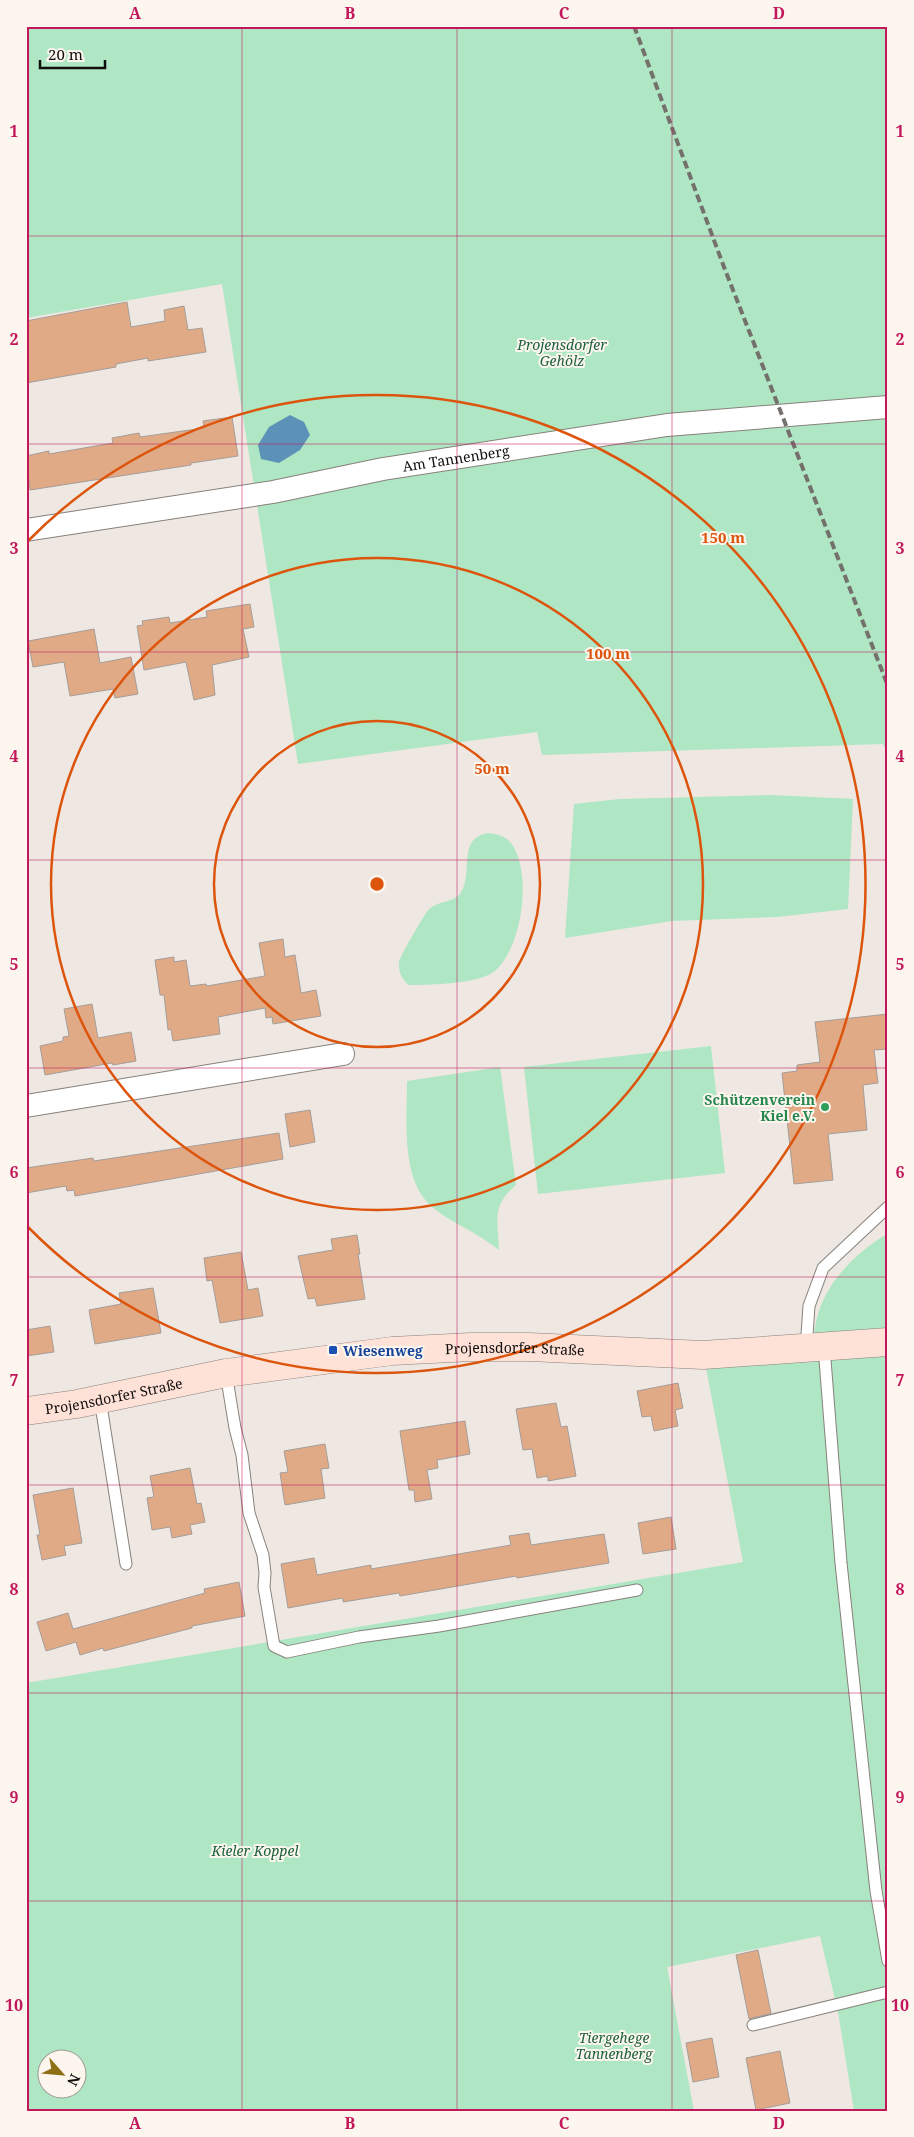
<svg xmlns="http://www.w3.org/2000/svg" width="914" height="2137" font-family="'Noto Serif',serif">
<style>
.green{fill:#afe6c4;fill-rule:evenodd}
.water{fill:#5d92b8}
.building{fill:#e1aa87;stroke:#a59d98}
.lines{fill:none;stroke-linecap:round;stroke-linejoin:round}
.lane-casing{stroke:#87817b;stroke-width:13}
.street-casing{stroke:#87817b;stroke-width:24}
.secondary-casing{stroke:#87817b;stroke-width:29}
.lane{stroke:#fff;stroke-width:11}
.street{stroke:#fff;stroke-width:22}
.secondary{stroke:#fee1d7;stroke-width:28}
.rail{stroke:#74706c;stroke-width:4;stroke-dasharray:8 4;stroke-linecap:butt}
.grid{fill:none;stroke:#c2185b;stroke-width:1;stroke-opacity:0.55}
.ring{fill:none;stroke:#dd550c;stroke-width:2.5}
.leisure-dot{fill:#2e9e5b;stroke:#fcf6ef;stroke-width:2}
.transit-dot{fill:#1a4fb4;stroke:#fcf6ef;stroke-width:2}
.labels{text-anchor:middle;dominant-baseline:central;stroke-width:4;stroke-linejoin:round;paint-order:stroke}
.park-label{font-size:14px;font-style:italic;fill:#1d613e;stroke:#fcf6ef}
.street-label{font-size:14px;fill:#110f0d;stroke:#fcf6ef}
.leisure-label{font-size:14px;font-weight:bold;fill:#27864d;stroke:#fcf6ef;text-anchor:end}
.transit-label{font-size:14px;font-weight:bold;fill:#164399;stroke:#fcf6ef;text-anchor:start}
.centre{fill:#dd550c;stroke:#fcf6ef;stroke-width:2.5}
.ring-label{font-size:15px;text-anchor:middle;font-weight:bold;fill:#dd550c;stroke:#fcf6ef;stroke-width:4;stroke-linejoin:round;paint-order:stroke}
.neatline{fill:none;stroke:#c2185b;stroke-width:2}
.grid-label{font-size:16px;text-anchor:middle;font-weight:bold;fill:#c2185b}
</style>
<rect width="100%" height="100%" fill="#efe8e2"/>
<g class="green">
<path d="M26 26H888V755L883 744 542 755 537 732 298 764 222 284 26 318Z"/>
<path d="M772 795 853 799 848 909 777 917 672 921 565 938 574 804 620 799Z"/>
<path d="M491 833C498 835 506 836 511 843 533 872 522 948 495 971 480 984 429 985 409 985 402 980 398 971 399 962 399 958 425 913 429 909 438 901 452 903 460 894 475 874 455 835 491 833Z"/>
<path d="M711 1046 725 1173 538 1194 524 1067Z"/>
<path d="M500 1067 516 1185C491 1206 498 1220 499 1250 492 1245 484 1239 477 1235 461 1225 442 1217 428 1203 401 1175 407 1119 407 1081Z"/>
<path d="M888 1233V2111H854L838 2012 820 1936 667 1967 694 2111H26V1683L743 1562 706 1368 813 1362C814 1351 813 1338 815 1327 822 1285 853 1255 888 1233ZM48 2060H78V2090H48Z"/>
</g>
<path class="water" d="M290 415 304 422 310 435 300 450 279 463 261 459 258 445 269 427Z"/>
<g class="building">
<path d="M127 302 131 327 165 321 164 310 184 306 188 330 202 328 206 352 148 361V358L116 364V367L26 383V321Z"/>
<path d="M232 417 238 456 191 463V465L30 490 26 456 49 451V454L113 443 112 438 139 433 140 437 204 428 203 421Z"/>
<path d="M250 604 254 627 243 629 249 657 212 665 215 695 194 700 186 662 144 670 137 626 143 625 142 621 169 617 170 623 207 617 206 611Z"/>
<path d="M94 629 100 663 131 657 138 694 115 698 113 689 70 696 64 662 33 667 28 641Z"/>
<path d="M283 939 285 957 295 955 301 993 316 990 321 1016 273 1024 272 1017 266 1018 265 1008 218 1017 220 1034 173 1041 171 1029 168 1030 164 995H160L155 960 174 957V962L186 960 190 986 206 984 207 986 265 976 259 943Z"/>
<path d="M92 1004 98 1038 131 1032 136 1061 113 1065 112 1063 45 1075 40 1046 63 1041V1037L69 1036 64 1009Z"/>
<path d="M888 1014V1049L874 1050 878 1083 863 1085 867 1130 828 1134 833 1180 794 1184 782 1073 797 1071V1065L820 1062 815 1022Z"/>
<path d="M310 1110 315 1142 290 1147 285 1114Z"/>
<path d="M279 1133 283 1159 75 1196 74 1190 67 1191 66 1186 26 1193V1168L93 1158 94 1161Z"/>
<path d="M357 1235 360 1254H358L365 1299 317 1306 315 1298 308 1299 298 1256 333 1250 331 1239Z"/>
<path d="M241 1252 248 1290 258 1288 263 1316 220 1323 212 1280 207 1281 204 1258Z"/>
<path d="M153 1288 161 1333 95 1344 89 1310 121 1304 119 1293Z"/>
<path d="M50 1326 54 1352 26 1356V1330Z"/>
<path d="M678 1383 683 1408 675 1410 678 1426 654 1431 651 1416 642 1417 637 1391Z"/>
<path d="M556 1403 561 1427 567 1426 576 1476 548 1481V1476L537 1478 532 1449 523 1450 516 1409Z"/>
<path d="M465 1421 470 1454 437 1460 438 1468 427 1470 432 1499 415 1502 414 1490H409L400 1431Z"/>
<path d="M325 1444 329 1468 321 1469 325 1498 285 1505 280 1473 288 1472 284 1451Z"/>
<path d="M190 1468 197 1504 201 1503 205 1522 190 1525 192 1534 172 1538 170 1527 152 1530 147 1498 154 1497 150 1476Z"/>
<path d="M73 1488 82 1543 64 1546 66 1555 42 1560 37 1535H40L33 1495Z"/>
<path d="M671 1517 676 1549 643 1554 638 1523Z"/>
<path d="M529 1533 531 1545 604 1534 609 1563 517 1578 516 1576 400 1596 399 1593 343 1602V1598L288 1608 281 1564 314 1558 317 1575 371 1565V1569L511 1545 509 1536Z"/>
<path d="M239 1582 245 1616 192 1626V1628L104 1651 103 1648 80 1655 76 1642 46 1651 37 1622 68 1613 73 1629 205 1593 204 1589Z"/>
<path d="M758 1950 771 2013 749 2019 736 1955Z"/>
<path d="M712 2038 719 2077 693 2082 686 2043Z"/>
<path d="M780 2051 790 2103 756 2110 746 2058Z"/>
</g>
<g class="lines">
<defs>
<g id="lane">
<path d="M824 1347 841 1563 876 1891 888 1961"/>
<path d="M806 1349 809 1306 823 1268 888 1207"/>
<path d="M226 1373 235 1428 242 1455 249 1513 263 1555 265 1573 264 1587 274 1646 287 1652 359 1637 439 1626 637 1590"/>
<path d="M100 1399 126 1564"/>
<path d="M753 2025 888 1992"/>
</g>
<g id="street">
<path id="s1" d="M26 530 273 492 383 469 667 425 888 407"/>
<path d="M26 1106 343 1054"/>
</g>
<g id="secondary">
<path id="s2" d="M26 1411 77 1404 226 1373 392 1351 471 1347H529L703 1355 888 1342"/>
</g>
</defs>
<use href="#lane" class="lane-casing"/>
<use href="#street" class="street-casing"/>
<use href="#secondary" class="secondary-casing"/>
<use href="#lane" class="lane"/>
<use href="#street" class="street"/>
<use href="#secondary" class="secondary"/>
<path class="rail" d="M634 26 724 267 888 686"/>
</g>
<path class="grid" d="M242 26V2111M457 26V2111M672 26V2111M26 236H888M26 444H888M26 652H888M26 860H888M26 1068H888M26 1277H888M26 1485H888M26 1693H888M26 1901H888"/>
<g class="ring">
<circle cx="377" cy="884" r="163"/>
<circle cx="377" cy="884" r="326"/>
<path d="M28 541A489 489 0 1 1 28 1227"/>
</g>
<circle class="leisure-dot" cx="825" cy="1107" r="5"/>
<rect class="transit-dot" x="328" y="1345" width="10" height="10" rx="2.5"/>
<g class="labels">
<g class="park-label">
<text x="562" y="344">Projensdorfer<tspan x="562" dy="16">Gehölz</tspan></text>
<text x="255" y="1850">Kieler Koppel</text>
<text x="614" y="2037">Tiergehege<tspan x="614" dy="16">Tannenberg</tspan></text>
</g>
<g class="street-label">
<text stroke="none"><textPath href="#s1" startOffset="436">Am Tannenberg</textPath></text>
<text stroke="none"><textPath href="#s2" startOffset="494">Projensdorfer Straße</textPath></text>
<text stroke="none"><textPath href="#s2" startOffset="89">Projensdorfer Straße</textPath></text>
</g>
<g class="leisure-label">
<text x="815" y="1099">Schützenverein<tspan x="815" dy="16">Kiel e.V.</tspan></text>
</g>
<g class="transit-label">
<text x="343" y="1350">Wiesenweg</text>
</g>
</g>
<circle cx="377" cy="884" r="8" class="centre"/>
<g class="ring-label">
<text x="723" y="543">150 m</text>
<text x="608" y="659">100 m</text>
<text x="492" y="774">50 m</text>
</g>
<rect width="914" height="2137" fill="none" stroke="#fcf6ef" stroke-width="55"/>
<g transform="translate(62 2074) rotate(117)"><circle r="24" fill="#fcf6ef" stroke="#9e9a95"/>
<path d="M0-4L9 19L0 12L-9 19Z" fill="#8e7014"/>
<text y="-8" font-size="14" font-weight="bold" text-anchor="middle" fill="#110f0d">N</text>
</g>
<path d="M40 60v8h65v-8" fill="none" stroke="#110f0d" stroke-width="2.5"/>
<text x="48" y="60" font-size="15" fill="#110f0d" stroke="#fcf6ef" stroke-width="4" paint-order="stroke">20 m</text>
<rect x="28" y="28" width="858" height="2082" class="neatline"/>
<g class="grid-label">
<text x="135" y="19">A</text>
<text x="350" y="19">B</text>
<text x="564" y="19">C</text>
<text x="779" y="19">D</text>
<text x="14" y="137">1</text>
<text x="900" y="137">1</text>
<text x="14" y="345">2</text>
<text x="900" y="345">2</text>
<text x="14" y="554">3</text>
<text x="900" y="554">3</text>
<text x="14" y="762">4</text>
<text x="900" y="762">4</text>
<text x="14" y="970">5</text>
<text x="900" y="970">5</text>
<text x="14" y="1178">6</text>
<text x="900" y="1178">6</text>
<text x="14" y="1386">7</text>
<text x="900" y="1386">7</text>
<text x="14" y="1595">8</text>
<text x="900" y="1595">8</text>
<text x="14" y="1803">9</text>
<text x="900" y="1803">9</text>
<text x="14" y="2011">10</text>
<text x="900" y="2011">10</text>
<text x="135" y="2129">A</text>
<text x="350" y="2129">B</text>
<text x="564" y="2129">C</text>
<text x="779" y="2129">D</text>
</g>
</svg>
